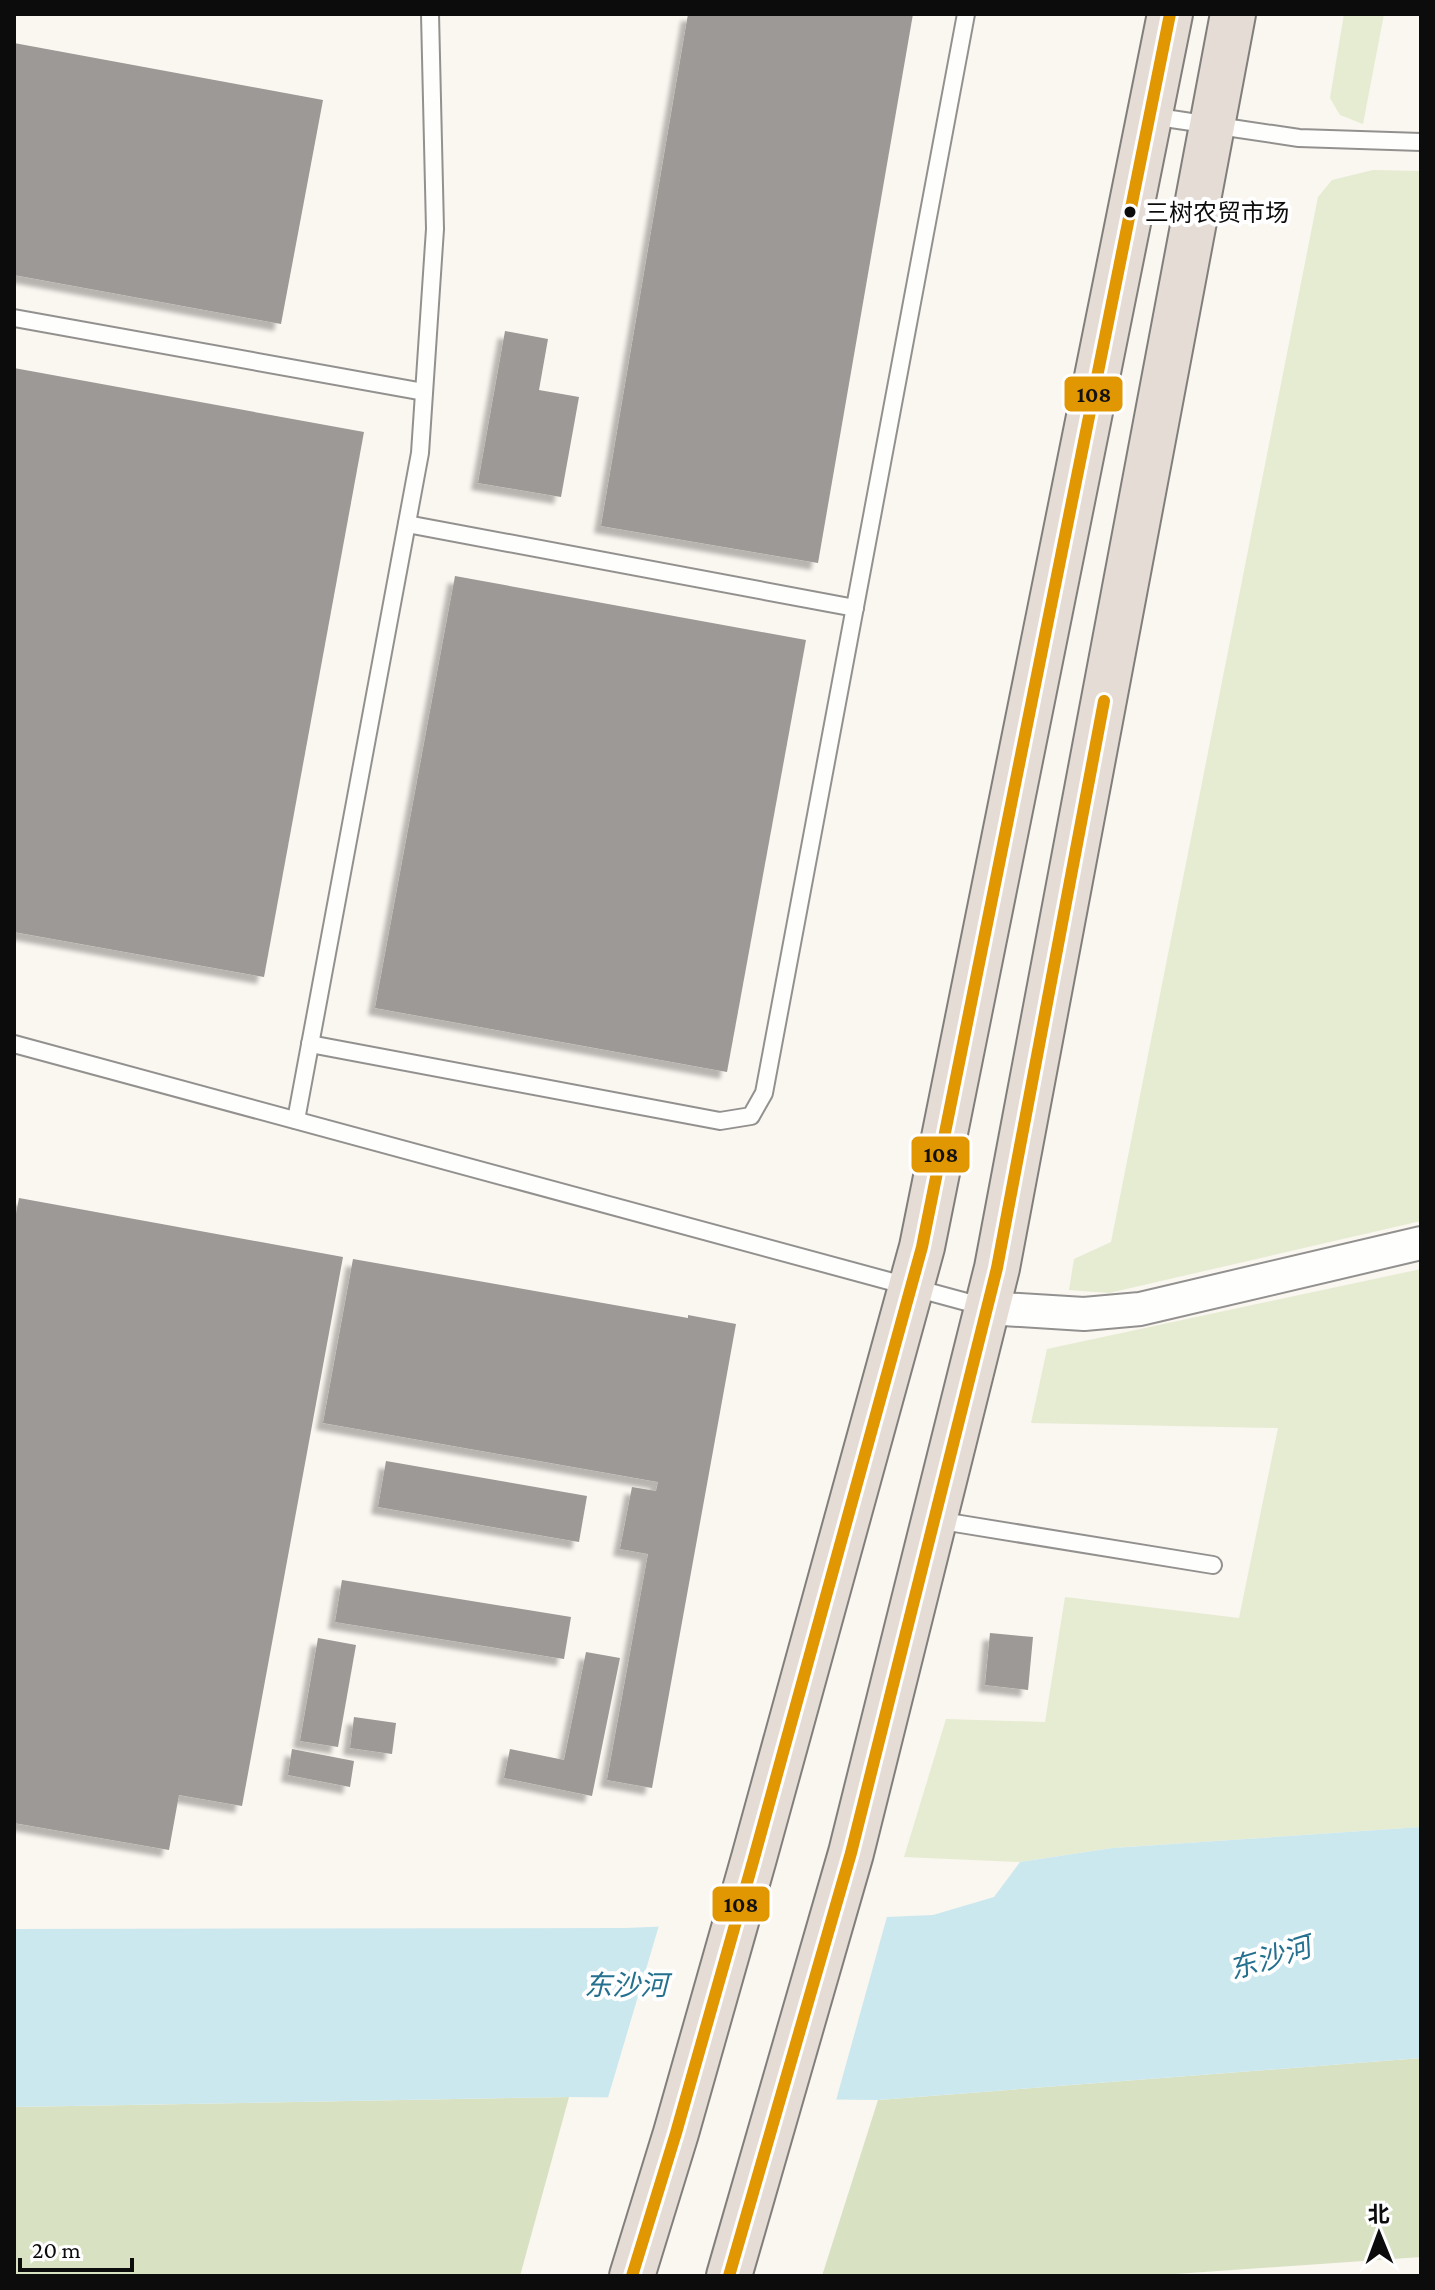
<svg xmlns="http://www.w3.org/2000/svg" width="1435" height="2290" font-family="'Crimson Pro','Noto Sans SC',serif">
<style>
.green{fill:#e6ecd2}
.forest{fill:#d8e2c2}
.water{fill:#cbe8ef}
.pier{fill:#faf6f0}
.building{fill:#9c9996;filter:url(#shadow)}
.lines{fill:none;stroke-linecap:round;stroke-linejoin:round}
.lane-casing{stroke:#93918f;stroke-width:20}
.street-casing{stroke:#93918f;stroke-width:36}
.highway-casing{stroke:#807f7c;stroke-width:48}
.lane{stroke:#fefefd;stroke-width:16}
.street{stroke:#fefefd;stroke-width:32}
.highway{stroke:#e6dcd6;stroke-width:44}
.bus-1-casing{stroke:#fff;stroke-width:18}
.bus-1{stroke:#e09701;stroke-width:12}
.bus-dot{fill:#0c0c0c;stroke:#fff;stroke-width:3}
.labels{text-anchor:middle;dominant-baseline:central;stroke-width:8;stroke-linejoin:round;paint-order:stroke}
.bus-label{font-size:24px;fill:#0c0c0c;stroke:#fff;text-anchor:start}
.water-label{font-size:28px;font-style:italic;fill:#24708e;stroke:#fff}
.line-badge{stroke:#fff;stroke-width:3}
.pale-badge-label{font-size:22px;text-anchor:middle;font-weight:bold;fill:#111}
</style>
<defs>
<filter id="shadow"><feDropShadow dx="-7" dy="7" stdDeviation="2" flood-color="#0004"/></filter>
</defs>
<rect width="100%" height="100%" fill="#faf6f0"/>
<g class="green">
<path d="M1344 14H1384L1363 124 1340 115 1330 98Z"/>
<path d="M1373 170 1421 171V1221L1109 1293 1069 1290 1074 1259 1111 1242 1318 197 1332 180Z"/>
<path d="M1421 1269V1827L1112 1848 1020 1862 904 1857 946 1719 1045 1722 1065 1597 1239 1618 1278 1428 1031 1423 1047 1349Z"/>
</g>
<g class="forest">
<path d="M1421 2058V2257L1147 2276H822L878 2100Z"/>
<path d="M569 2097 520 2276H14V2107Z"/>
</g>
<path class="water" d="M1421 1827V2058L878 2100 569 2097 14 2107V1929L626 1928 933 1915 994 1897 1020 1862 1112 1848Z"/>
<path class="pier" d="M888 1913 835 2104 607 2101 660 1922Z"/>
<g class="building">
<path d="M688 14H913L818 563 601 526Z"/>
<path d="M14 43 323 100 281 324 14 275Z"/>
<path d="M505 331 548 339 539 390 579 397 561 497 478 483Z"/>
<path d="M14 368 364 432 264 977 14 932Z"/>
<path d="M455 576 806 640 727 1072 375 1008Z"/>
<path d="M19 1198 343 1257 242 1806 179 1795 169 1850 14 1823V1224Z"/>
<path d="M353 1259 688 1318V1315L736 1324 652 1788 607 1780 648 1554 620 1549 632 1487 656 1491 658 1482 323 1423Z"/>
<path d="M386 1461 587 1496 579 1542 378 1507Z"/>
<path d="M342 1580 571 1617 564 1659 335 1622Z"/>
<path d="M990 1633 1033 1637 1028 1690 985 1685Z"/>
<path d="M318 1638 356 1645 338 1747 300 1741Z"/>
<path d="M586 1652 620 1658 592 1796 504 1778 510 1749 564 1760Z"/>
<path d="M354 1717 396 1723 392 1754 350 1748Z"/>
<path d="M292 1749 354 1761 350 1787 288 1775Z"/>
</g>
<g class="lines">
<defs>
<g id="lane">
<path d="M1151 116 1299 138 1421 142"/>
<path d="M14 318 424 392"/>
<path d="M407 524 855 608"/>
<path d="M14 1044 985 1307"/>
<path d="M310 1044 720 1121 751 1116 764 1093 966 14"/>
<path d="M296 1120 420 453 435 229 430 14"/>
<path d="M936 1520 1213 1565"/>
</g>
<path id="street" d="M987 1308 1084 1314 1140 1309 1421 1243"/>
<g id="highway">
<path d="M632 2276 676 2133 754 1858 922 1247 1170 14"/>
<path d="M729 2276 851 1853 997 1268 1233 14"/>
</g>
</defs>
<use href="#lane" class="lane-casing"/>
<use href="#street" class="street-casing"/>
<use href="#highway" class="highway-casing"/>
<use href="#lane" class="lane"/>
<use href="#street" class="street"/>
<use href="#highway" class="highway"/>
<defs>
<g id="bus-1">
<path d="M632 2276 676 2133 754 1858 922 1247 1170 14"/>
<path d="M729 2276 851 1853 997 1268 1104 701"/>
</g>
</defs>
<use href="#bus-1" class="bus-1-casing"/>
<use href="#bus-1" class="bus-1"/>
</g>
<circle class="bus-dot" cx="1130" cy="212" r="7"/>
<g class="labels">
<g class="bus-label">
<text x="1145" y="212">三树农贸市场</text>
</g>
<g class="water-label">
<text transform="translate(1270 1958) rotate(-17)">东沙河</text>
<text x="626" y="1985">东沙河</text>
</g>
</g>
<g class="line-badge">
<rect x="1063" y="375" width="61" height="38" rx="8" fill="#e09701"/>
<rect x="910" y="1135" width="61" height="39" rx="8" fill="#e09701"/>
<rect x="711" y="1885" width="60" height="38" rx="8" fill="#e09701"/>
</g>
<g class="pale-badge-label">
<text x="1094" y="402">108</text>
<text x="941" y="1162">108</text>
<text x="741" y="1912">108</text>
</g>
<rect width="1435" height="2290" fill="none" stroke="#0c0c0c" stroke-width="32"/>
<g transform="translate(1379 2234) rotate(359)" stroke="#ffffff" stroke-width="6" paint-order="stroke">
<path d="M0-6L14 30L0 20L-14 30Z" fill="#0c0c0c"/>
<text y="-12" font-size="22" font-weight="bold" text-anchor="middle" fill="#0c0c0c">北</text>
</g>
<path d="M20 2258v12h112v-12" fill="none" stroke="#0c0c0c" stroke-width="4"/>
<text x="32" y="2258" font-size="24" fill="#0c0c0c" stroke="#ffffff" stroke-width="6" paint-order="stroke">20 m</text>
</svg>
